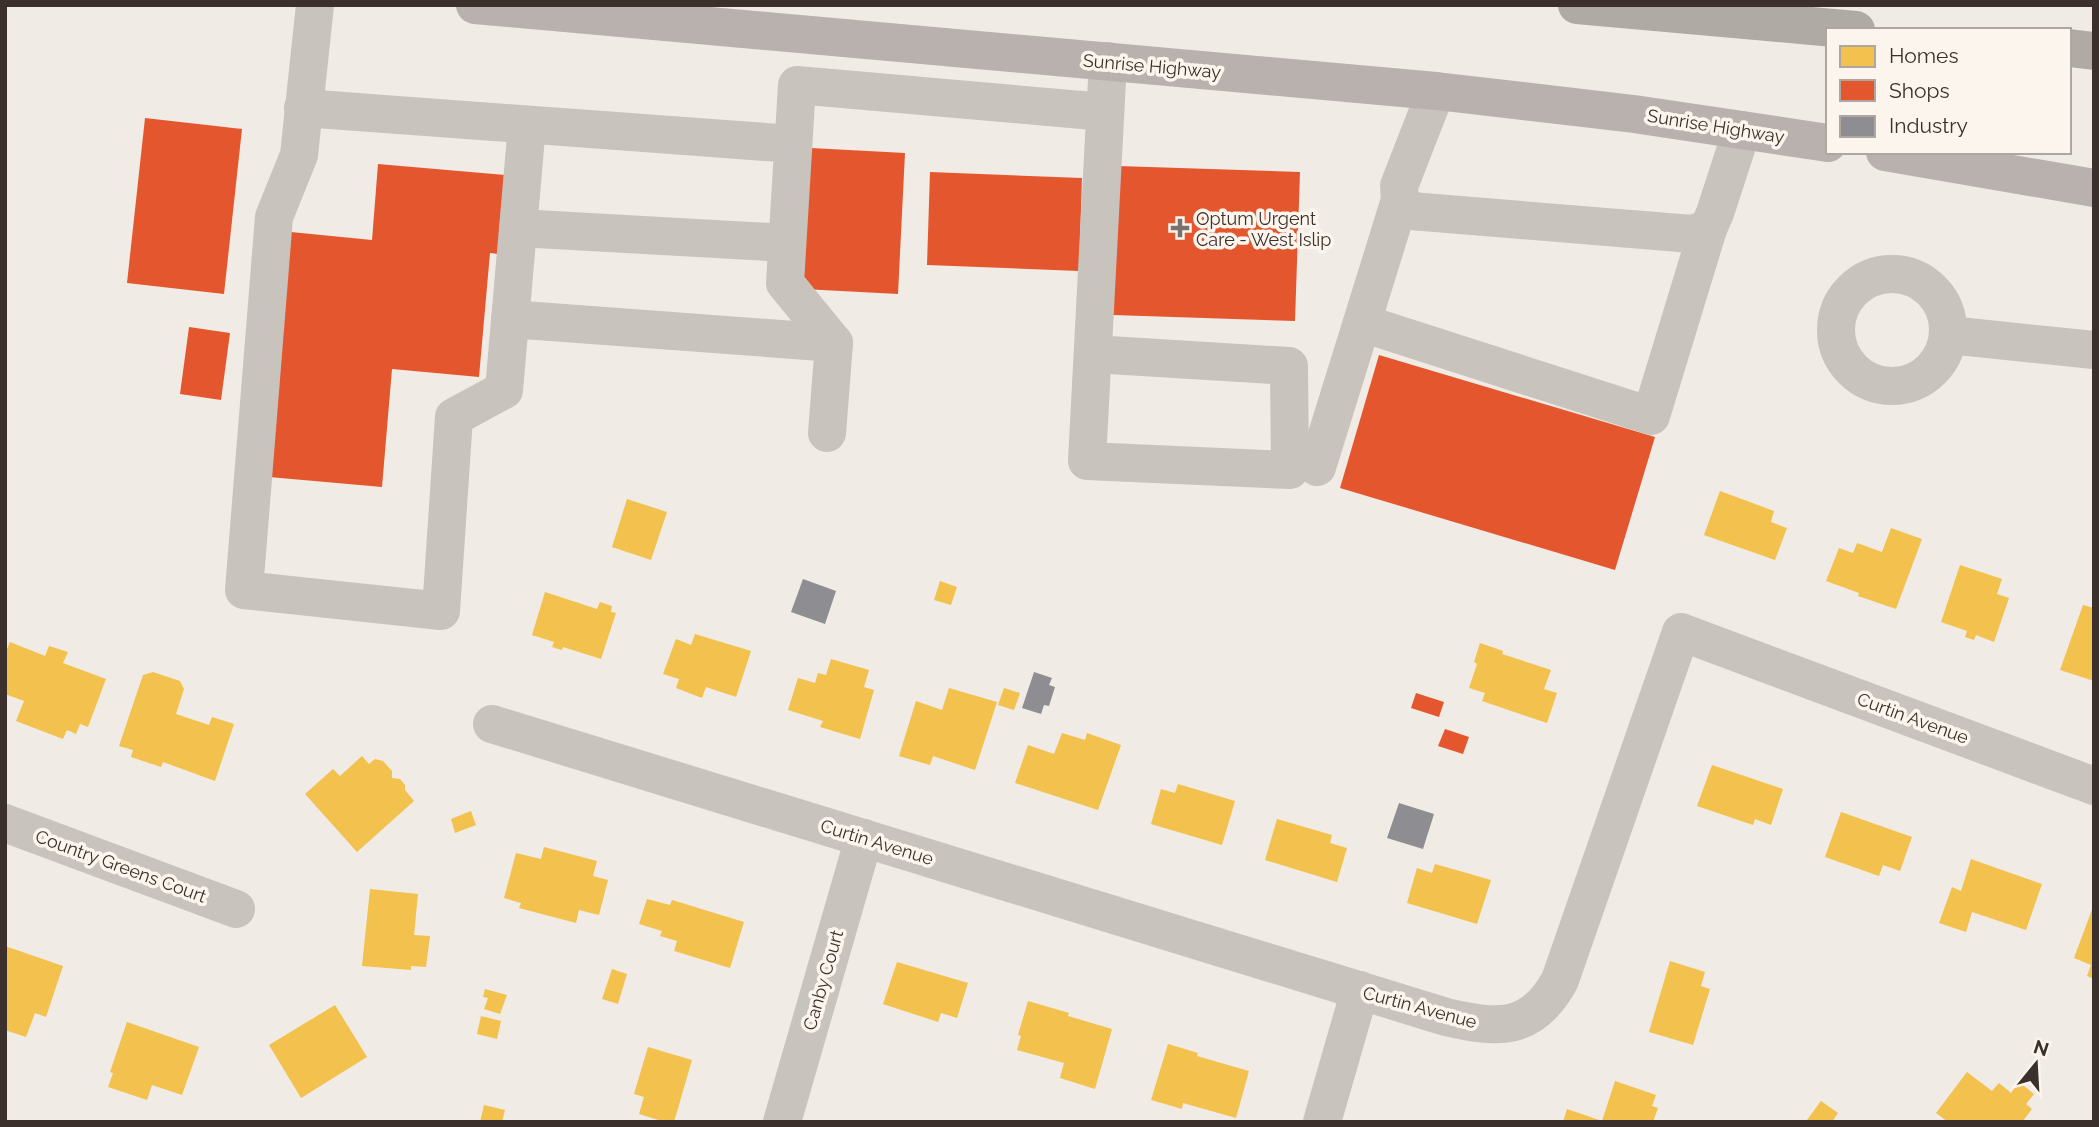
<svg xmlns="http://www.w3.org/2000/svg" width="2099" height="1127" font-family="Raleway,sans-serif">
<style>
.homes{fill:#f2c14e}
.shops{fill:#e4572e}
.industry{fill:#8d8d92}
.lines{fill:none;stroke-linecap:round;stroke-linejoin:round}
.minor{stroke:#c9c3be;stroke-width:38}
.major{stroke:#b8b1ad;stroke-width:38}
.highway{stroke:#afaaa4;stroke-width:38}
.poi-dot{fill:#7a716c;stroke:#fbf5ee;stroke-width:2.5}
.labels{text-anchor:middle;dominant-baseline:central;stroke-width:7;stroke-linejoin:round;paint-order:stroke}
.street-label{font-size:18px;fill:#3b302b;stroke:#fbf5ee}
.poi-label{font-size:18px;fill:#3b302b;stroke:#fbf5ee;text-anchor:start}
</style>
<rect width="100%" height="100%" fill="#f0ebe5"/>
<g class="homes">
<path d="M1720 491 1774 511 1771 522 1787 528 1775 560 1704 535Z"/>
<path d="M627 499 667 512 651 560 612 547Z"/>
<path d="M1891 528 1922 539 1896 609 1858 596 1859 593 1826 581 1839 548 1853 553 1857 543 1882 552Z"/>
<path d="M1960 565 2002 579 1997 594 2009 598 1994 642 1976 635 1974 640 1965 637 1967 631 1941 622Z"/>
<path d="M940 581 957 587 951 605 934 600Z"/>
<path d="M545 592 597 609 600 602 612 606 611 612 616 613 601 659 563 647 562 650 552 647 554 642 532 635Z"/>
<path d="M2083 605 2094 608V681L2060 670Z"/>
<path d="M695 634 751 651 736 697 706 687 702 698 676 688 679 679 663 674 676 639 691 645Z"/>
<path d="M10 642 45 656 49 646 68 652 63 663 106 679 88 727 80 724 76 734 67 730 63 739 16 721 24 701 5 694V654Z"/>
<path d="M1480 643 1503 651 1502 654 1551 670 1544 689 1557 693 1547 723 1482 701 1485 693 1469 688 1477 664 1474 662Z"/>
<path d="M831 659 869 670 864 687 874 690 860 739 820 727 823 721 788 710 798 678 815 683 818 673 826 675Z"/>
<path d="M153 672 180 681 184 689 176 714 209 725 212 717 234 724 215 781 163 762 161 767 131 757 133 750 119 746 143 675Z"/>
<path d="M949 688 997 702 975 770 933 756 930 765 899 756 916 701 942 710Z"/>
<path d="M1004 688 1020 693 1014 710 998 705Z"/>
<path d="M1062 733 1085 740 1087 733 1121 745 1098 810 1015 783 1028 745 1054 754Z"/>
<path d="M362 756 369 764 375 759 383 761 392 771V778L400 779 405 785V790L414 801 357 852 305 794 333 769 340 776Z"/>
<path d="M1712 765 1783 789 1771 825 1755 819 1753 825 1697 806Z"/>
<path d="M1178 784 1235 801 1222 845 1151 824 1161 789 1175 793Z"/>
<path d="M471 811 476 825 455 833 451 819Z"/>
<path d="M1841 812 1912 837 1900 871 1883 865 1879 876 1825 857Z"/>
<path d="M1277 819 1332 835 1330 843 1347 848 1337 882 1265 860Z"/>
<path d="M544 847 597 861 593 876 608 880 599 915 579 910 576 923 519 908 521 903 504 898 516 853 541 859Z"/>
<path d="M1971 859 2042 884 2026 930 1972 912 1966 932 1939 923 1952 887 1961 891Z"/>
<path d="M1435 864 1491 880 1477 924 1407 903 1417 868 1432 873Z"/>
<path d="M370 889 418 894 414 935 430 936 426 967 411 966V970L362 966Z"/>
<path d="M647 899 670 905 672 900 744 922 730 968 674 951 677 941 660 936 662 931 639 924Z"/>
<path d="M2094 904V979L2087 976 2091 965 2074 958Z"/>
<path d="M5 946 63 966 46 1017 35 1013 26 1037 5 1030Z"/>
<path d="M1670 961 1705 972 1701 986 1710 989 1693 1045 1649 1032Z"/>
<path d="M897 962 968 983 957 1018 941 1013 938 1022 883 1004Z"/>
<path d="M612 969 627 974 618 1004 602 999Z"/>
<path d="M485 989 507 995 500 1014 484 1009 488 998 483 997Z"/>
<path d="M1028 1001 1069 1013 1068 1016 1112 1029 1095 1089 1060 1078 1064 1063 1017 1050 1021 1036 1018 1035Z"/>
<path d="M335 1005 367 1057 301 1098 269 1045Z"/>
<path d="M481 1016 501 1021 497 1039 477 1034Z"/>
<path d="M127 1022 199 1047 182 1095 152 1085 147 1100 108 1087 113 1073 110 1072Z"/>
<path d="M1168 1044 1198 1053 1197 1056 1249 1071 1236 1118 1183 1103 1182 1109 1151 1100Z"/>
<path d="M648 1047 692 1060 674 1122H665L639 1114 644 1097 634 1094Z"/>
<path d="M1967 1072 1992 1091 1999 1083 2011 1093 2019 1082 2034 1094 2026 1104 2032 1109 2022 1122H1948L1936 1113Z"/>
<path d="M1615 1081 1656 1095 1652 1106 1658 1108 1653 1122H1563L1567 1109 1602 1121Z"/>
<path d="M1821 1101 1838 1113 1832 1122H1809L1807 1120Z"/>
<path d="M484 1105 505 1110 502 1122H480Z"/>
</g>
<g class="shops">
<path d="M145 118 242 129 224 294 127 283Z"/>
<path d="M811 148 905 153 898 294 803 289Z"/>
<path d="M378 164 505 175 498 254 490 253 479 377 392 369 382 487 269 477 291 232 372 240Z"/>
<path d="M1118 166 1300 172 1295 321 1113 315Z"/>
<path d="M930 172 1082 178 1079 271 927 265Z"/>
<path d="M189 327 230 333 221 400 180 394Z"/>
<path d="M1379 355 1655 437 1615 570 1340 488Z"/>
<path d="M1416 693 1444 702 1439 717 1411 708Z"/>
<path d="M1445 729 1469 737 1463 754 1438 746Z"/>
</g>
<g class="industry">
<path d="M803 579 836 591 825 624 791 612Z"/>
<path d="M1034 672 1052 678 1049 685 1055 687 1049 706 1044 705 1041 714 1022 708Z"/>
<path d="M1399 803 1434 814 1423 849 1387 838Z"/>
</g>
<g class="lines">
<g class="minor">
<path d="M315 5 299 155 274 217 244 590 441 611 454 417 504 390 527 125"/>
<path d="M1436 91 1399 186 1400 200 1411 211 1692 234 1708 229"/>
<path d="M303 108 793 144"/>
<path d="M518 228 787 243"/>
<circle cx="1892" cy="330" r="56"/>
<path d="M510 319 834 343"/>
<path d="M1362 323 1651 416 1708 229 1715 213 1742 130"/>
<path d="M1949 335 2094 350"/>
<path d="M1093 354 1289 366 1290 470 1087 461 1108 61"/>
<path d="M827 433 834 343 785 283 797 85 1105 112"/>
<path d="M1317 467 1400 200"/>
<path d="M492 724 1446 1017C1498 1029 1532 1032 1560 980L1681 632 2094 786"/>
<path d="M5 823 236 909"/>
<path d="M782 1122 864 838"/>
<path d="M1322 1122 1360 990"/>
</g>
<g class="major">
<path d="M475 5 1436 91 1634 114 1828 143"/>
<path d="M1885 152 2094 188"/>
</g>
<g class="highway">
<path d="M1577 5 1856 30"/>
<path d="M2069 48 2094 51"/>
</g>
</g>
<path class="poi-dot" d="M1176.5 217.5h7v7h7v7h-7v7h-7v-7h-7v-7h7z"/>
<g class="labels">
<g class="street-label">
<text transform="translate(1152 66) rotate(5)">Sunrise Highway</text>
<text transform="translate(1716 126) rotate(9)">Sunrise Highway</text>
<text transform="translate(1913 718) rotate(20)">Curtin Avenue</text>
<text transform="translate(877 842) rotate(17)">Curtin Avenue</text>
<text transform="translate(121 866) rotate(20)">Country Greens Court</text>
<text transform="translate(823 980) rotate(-74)">Canby Court</text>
<text transform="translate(1420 1007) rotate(15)">Curtin Avenue</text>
</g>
<g class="poi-label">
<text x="1196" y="218">Optum Urgent<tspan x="1196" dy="21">Care - West Islip</tspan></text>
</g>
</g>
<rect width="2099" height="1127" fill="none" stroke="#3b302b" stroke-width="14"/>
<rect x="1826" y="28" width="245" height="126" fill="#fbf5ee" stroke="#aea6a0" stroke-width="2"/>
<rect x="1840" y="46" width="35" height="21" fill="#f2c14e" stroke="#aea6a0" stroke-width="2"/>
<text x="1889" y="63" font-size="21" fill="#3b302b">Homes</text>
<rect x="1840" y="80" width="35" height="21" fill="#e4572e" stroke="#aea6a0" stroke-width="2"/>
<text x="1889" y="98" font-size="21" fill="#3b302b">Shops</text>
<rect x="1840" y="116" width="35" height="21" fill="#8d8d92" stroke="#aea6a0" stroke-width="2"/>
<text x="1889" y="133" font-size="21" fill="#3b302b">Industry</text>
<g transform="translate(2036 1064) rotate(18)" stroke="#fbf5ee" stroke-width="5" paint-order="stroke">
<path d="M0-5L12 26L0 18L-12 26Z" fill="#3b302b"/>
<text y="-10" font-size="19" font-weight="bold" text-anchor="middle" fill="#3b302b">N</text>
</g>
</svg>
